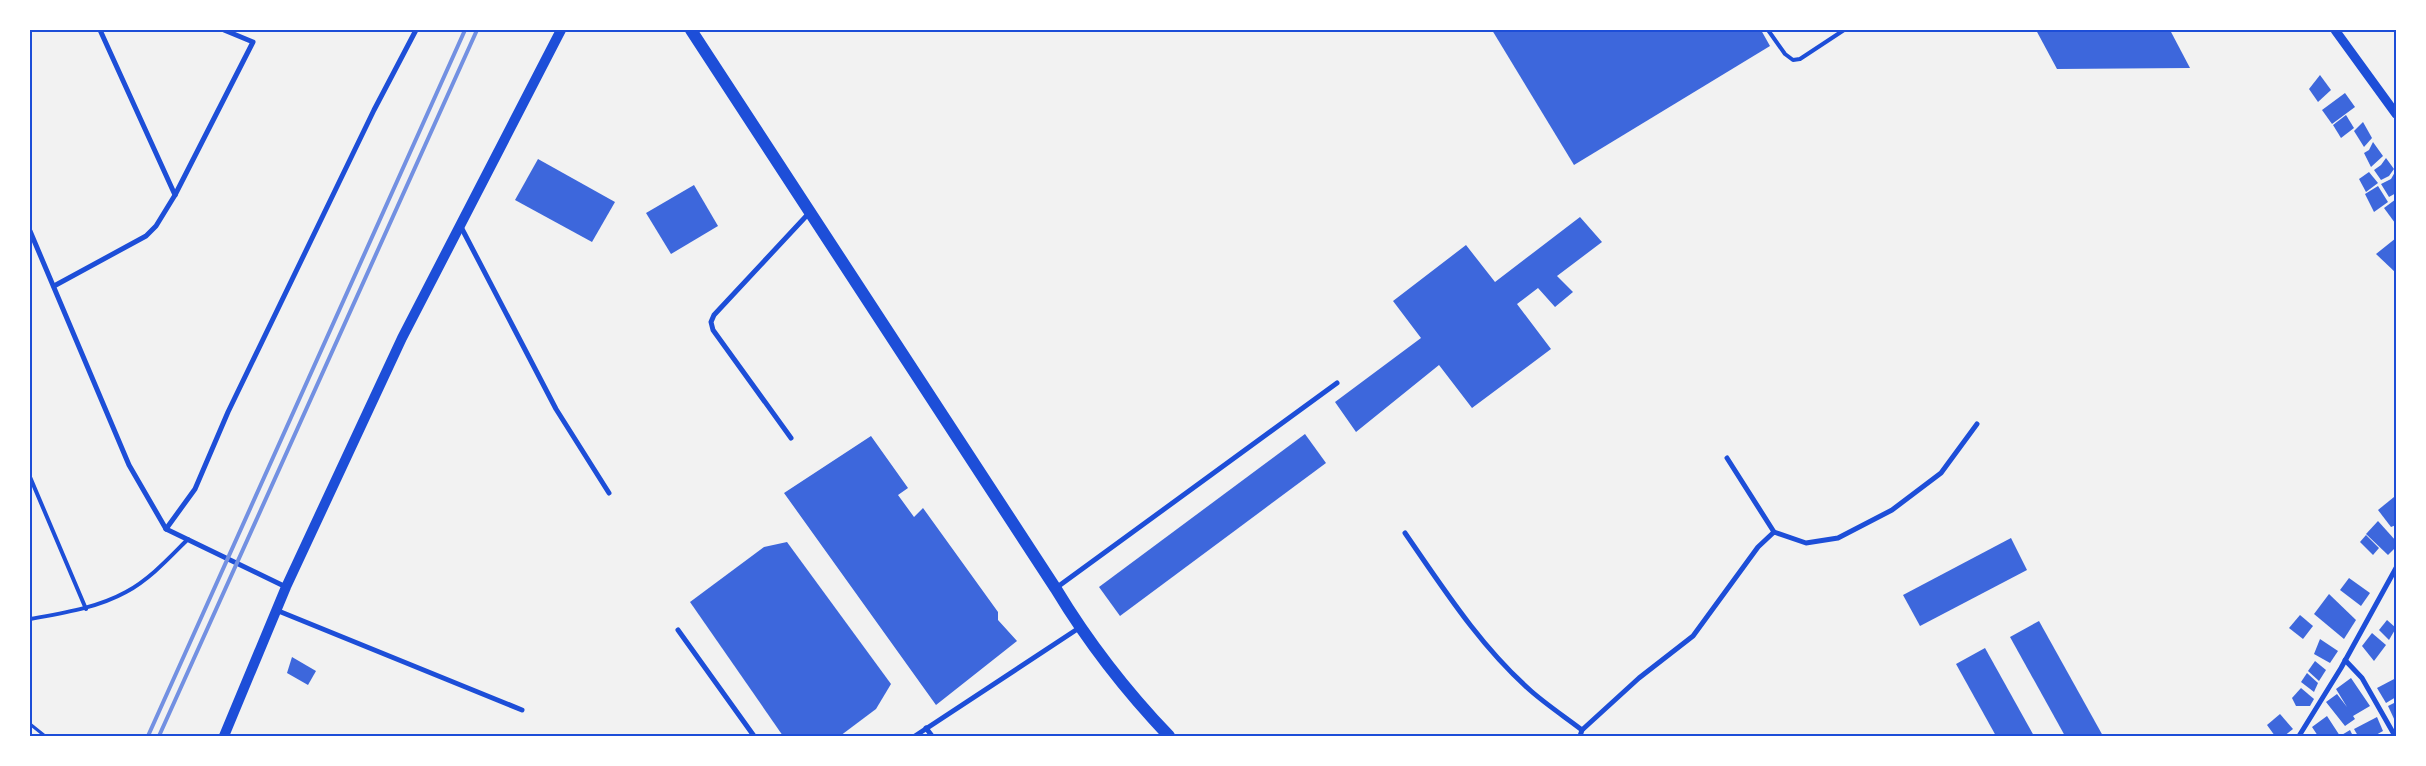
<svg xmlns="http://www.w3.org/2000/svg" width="2426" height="766" font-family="'DM Sans',sans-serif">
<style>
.building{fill:#3d67dc}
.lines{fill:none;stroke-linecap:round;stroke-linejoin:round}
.path{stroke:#1d4ed8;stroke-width:3}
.service{stroke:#1d4ed8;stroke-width:4}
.minor{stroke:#1d4ed8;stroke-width:5}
.tertiary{stroke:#1d4ed8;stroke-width:9}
.secondary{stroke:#1d4ed8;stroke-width:10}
.primary{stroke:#1d4ed8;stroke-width:12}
.rail{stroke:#7290e2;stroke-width:4}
.neatline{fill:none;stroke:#1d4ed8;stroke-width:2}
</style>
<rect width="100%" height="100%" fill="#f2f2f2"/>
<g class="building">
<path d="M1492 30H1761L1770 46 1574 165Z"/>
<path d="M2036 30H2170L2190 68 2057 69Z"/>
<path d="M2320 75 2331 90 2318 102 2309 89Z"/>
<path d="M2345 93 2355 107 2332 124 2322 110Z"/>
<path d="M2346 115 2354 128 2341 138 2333 125Z"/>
<path d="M2363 122 2372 138 2364 147 2354 131Z"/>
<path d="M2373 142 2383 156 2371 167 2364 153 2369 150Z"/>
<path d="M2386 158 2394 169 2389 176 2381 180 2374 170 2381 165Z"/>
<path d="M538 159 615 202 592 242 515 200Z"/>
<path d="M2369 172 2378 183 2366 192 2359 179Z"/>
<path d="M2395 172 2396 193 2389 197 2381 184 2391 179Z"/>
<path d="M694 185 718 226 671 254 646 213Z"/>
<path d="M2378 186 2388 202 2374 212 2365 194Z"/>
<path d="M2396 199V222L2395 223 2384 208Z"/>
<path d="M1580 217 1602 242 1557 276 1573 292 1555 307 1538 288 1517 304 1551 349 1472 408 1439 365 1356 432 1335 402 1421 338 1393 301 1466 245 1495 282Z"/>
<path d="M2396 238V273L2376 254Z"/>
<path d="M1305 434 1326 463 1120 616 1099 587Z"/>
<path d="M871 436 908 488 898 495 914 517 923 508 998 612V620L1017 641 936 705 784 493Z"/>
<path d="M2394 497 2396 501V525L2391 527 2378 510Z"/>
<path d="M2378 521 2396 541V547L2388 555 2366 534Z"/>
<path d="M2366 535 2379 548 2373 555 2360 542Z"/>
<path d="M2011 538 2027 570 1920 626 1903 595Z"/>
<path d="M787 542 891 684 876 709 840 736H783L690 602 764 547Z"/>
<path d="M2349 578 2370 593 2361 606 2340 590Z"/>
<path d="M2329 594 2356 620 2344 639 2314 614Z"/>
<path d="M2300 615 2313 626 2303 639 2289 628Z"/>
<path d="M2387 620 2396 628 2389 640 2379 630Z"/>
<path d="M2039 621 2103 736H2065L2010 637Z"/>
<path d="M2372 633 2386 645 2374 661 2362 646Z"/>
<path d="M2320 639 2338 651 2330 663 2314 654Z"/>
<path d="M1985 648 2034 736H1996L1956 664Z"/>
<path d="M292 657 316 671 308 685 287 673Z"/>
<path d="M2315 661 2326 670 2319 681 2308 671Z"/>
<path d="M2307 673 2318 683 2314 692 2301 682Z"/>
<path d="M2351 678 2370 706 2353 716 2355 719 2345 726 2326 702 2337 694 2347 707 2336 689Z"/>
<path d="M2396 678V697L2386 703 2377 688Z"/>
<path d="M2301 688 2314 699 2310 706H2296L2292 698Z"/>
<path d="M2396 702V723L2388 706Z"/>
<path d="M2280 714 2293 729 2284 736H2275L2267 725Z"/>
<path d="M2327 716 2340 736 2350 730 2353 736H2318L2312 727Z"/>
<path d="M2377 717 2383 731 2374 736H2358L2354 729Z"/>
</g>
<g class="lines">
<path class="path" d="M30 724 45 736"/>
<g class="service">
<path d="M1768 30 1785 54 1793 60 1800 59 1844 30"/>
<path d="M30 477 86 609"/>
<path d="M30 619C63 613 97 608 126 592 150 579 169 558 188 539"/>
</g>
<g class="minor">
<path d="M100 30 175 195"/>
<path d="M460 225 556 409 609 493"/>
<path d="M30 231 129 465 166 529 286 587"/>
<path d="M54 286 146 236 156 226 175 195 253 42 224 30"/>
<path d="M791 438 713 330 711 322 714 315 810 212"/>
<path d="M1727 458 1774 532"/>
<path d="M166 529 195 489 228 412 374 110 416 30"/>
<path d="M1405 533C1443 588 1480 646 1531 691 1547 705 1565 717 1582 730"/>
<path d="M1056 588 1337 383"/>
<path d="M276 610 522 710"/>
<path d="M678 630 754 736"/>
<path d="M2345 660 2362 678 2395 736"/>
<path d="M926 728 932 736"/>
<path d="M915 736 1079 628"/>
<path d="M1580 736 1582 730 1639 678 1693 636 1758 547 1774 532 1806 543 1838 538 1892 510 1941 473 1977 424"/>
<path d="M2299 736 2341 668 2396 568"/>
</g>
<path class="tertiary" d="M2335 30 2396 114"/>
<path class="secondary" d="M224 736 286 587 402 338 561 30"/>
<path class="primary" d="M691 30 1056 589C1088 642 1126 691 1169 736"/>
<g class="rail">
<path d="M148 736 465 30"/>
<path d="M159 736 477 30"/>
</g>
</g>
<rect width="2426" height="766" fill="none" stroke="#ffffff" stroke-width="62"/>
<rect x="31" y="31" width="2364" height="704" class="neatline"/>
</svg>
